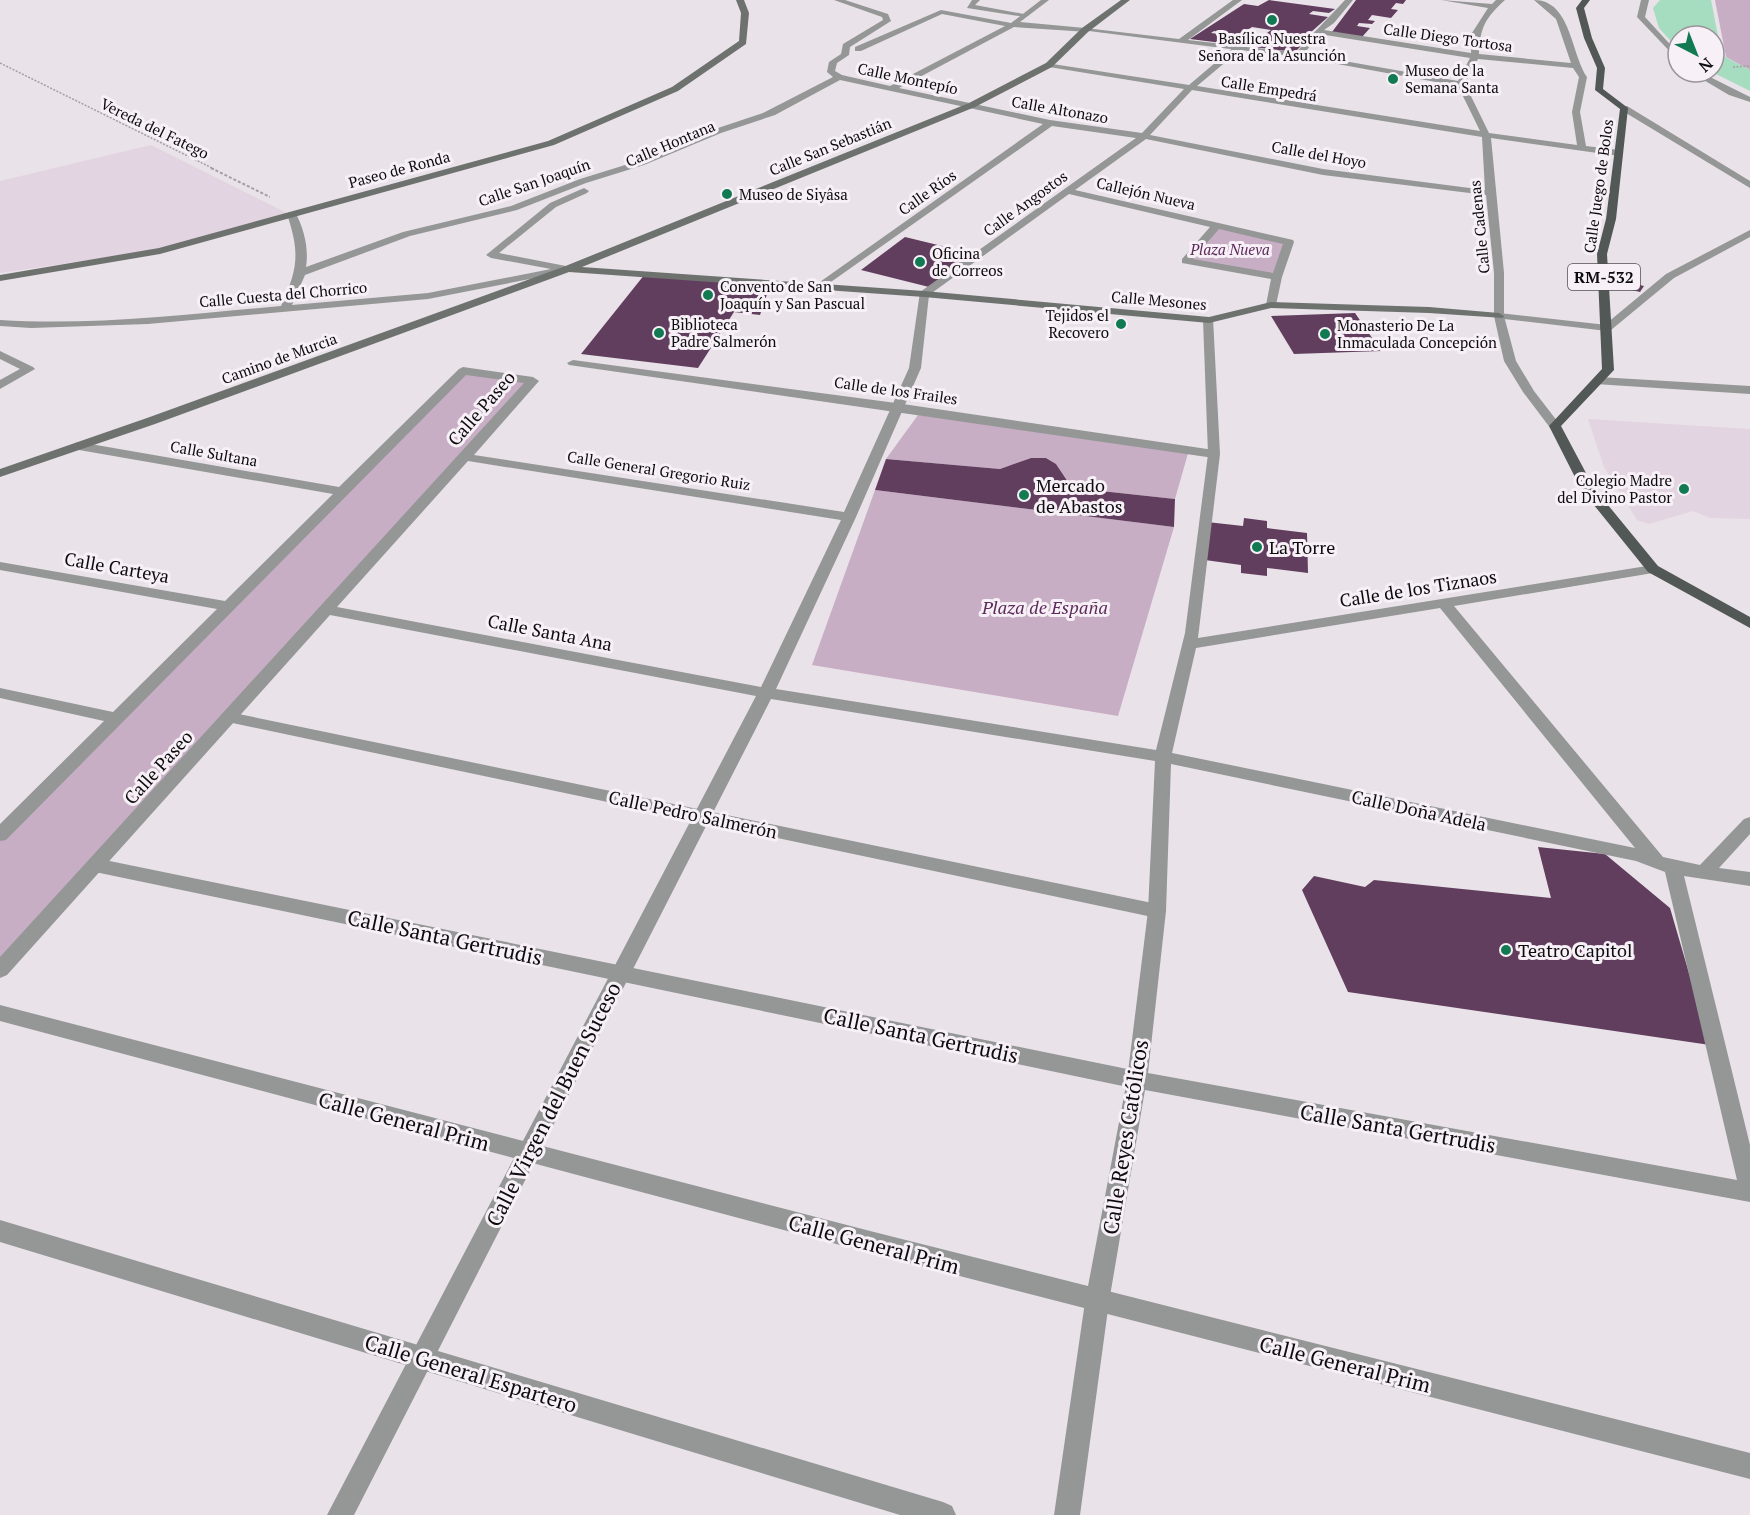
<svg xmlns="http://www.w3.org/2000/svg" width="1750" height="1515" font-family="'PT Serif',serif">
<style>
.built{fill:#e2d4e0}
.green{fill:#c7aec4}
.water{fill:#a6ddc0}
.building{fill:#613e5e;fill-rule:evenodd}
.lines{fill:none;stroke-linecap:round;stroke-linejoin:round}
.path-far1{stroke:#a49ea3;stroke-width:1.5;stroke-dasharray:2 1.5;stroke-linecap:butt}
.path{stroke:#a49ea3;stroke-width:2;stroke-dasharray:3 2;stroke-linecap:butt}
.service{fill:#949795;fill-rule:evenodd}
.pedestrian{fill:#949795;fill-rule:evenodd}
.minor{fill:#949795;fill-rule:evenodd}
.secondary{fill:#6d726f;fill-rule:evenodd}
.primary{fill:#525855;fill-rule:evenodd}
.poi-dot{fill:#117a53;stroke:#f7f0f6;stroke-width:2}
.labels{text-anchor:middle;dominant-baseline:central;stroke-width:6;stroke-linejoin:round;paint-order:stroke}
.far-street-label{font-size:15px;fill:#0d0b0d;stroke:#f7f0f6}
.far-poi-label{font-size:15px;fill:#0d0b0d;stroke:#f7f0f6;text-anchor:start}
.far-park-label{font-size:15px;font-style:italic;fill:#5d2b5a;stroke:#f7f0f6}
.shield{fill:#f7f0f6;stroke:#535053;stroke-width:1.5}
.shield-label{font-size:16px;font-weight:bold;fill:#0d0b0d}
.street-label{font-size:18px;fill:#0d0b0d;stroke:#f7f0f6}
.poi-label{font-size:18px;fill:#0d0b0d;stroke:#f7f0f6;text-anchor:start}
.park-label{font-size:18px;font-style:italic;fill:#5d2b5a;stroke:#f7f0f6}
.near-street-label{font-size:21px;fill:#0d0b0d;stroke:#f7f0f6}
</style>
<rect width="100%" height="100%" fill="#eae2e9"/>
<g class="built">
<path d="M151 145 287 213 152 251 0 273V181Z"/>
<path d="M1588 419 1750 429V519L1710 518 1693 511 1649 524 1637 520 1604 467Z"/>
</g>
<g class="green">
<path d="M1715 0H1750V70L1726 57Z"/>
<path d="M1217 225 1289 242 1277 277 1186 261Z"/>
<path d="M463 371 533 381 0 970V835Z"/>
<path d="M918 415 1189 450 1175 499 1101 491 1068 482 1056 464 1046 458H1031L1000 469 886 459Z"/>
<path d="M875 490 1174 527 1118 716 812 665Z"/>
</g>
<path class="water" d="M1660 0H1711L1719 41 1725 57 1750 70V91L1712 72H1714V36H1678V49L1659 28 1653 8Z"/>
<g class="building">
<path d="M1269 0 1335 9 1329 13 1313 11 1309 14 1328 17 1310 33 1311 36 1295 52 1190 39 1244 4 1258 6ZM1252 27 1271 30 1259 39 1211 33 1214 31 1240 35Z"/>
<path d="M1356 0H1406L1403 4 1396 3 1391 9 1398 10 1391 18 1372 15 1368 20 1375 21 1372 24 1359 23 1357 26 1370 28 1362 37 1332 32Z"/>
<path d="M905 237 979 255 933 288 861 270Z"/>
<path d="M645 274 770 285 760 315 734 312 698 368 581 354Z"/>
<path d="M1611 278 1644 286 1640 292 1612 285Z"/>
<path d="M1355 313 1381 351 1294 354 1271 316Z"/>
<path d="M1031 458H1046L1056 464 1068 482 1101 491 1175 499 1174 527 875 490 886 459 1000 469Z"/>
<path d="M1244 518 1267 521V528L1307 533 1308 573 1267 568V576L1241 573V565L1205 560 1207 522 1243 526Z"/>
<path d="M1538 847 1605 854 1670 908 1710 1045 1348 992 1302 890 1314 876 1365 887 1374 880 1551 898Z"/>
</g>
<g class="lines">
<g class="path-far1">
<path d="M0 63 214 169"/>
<path d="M1733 67 1750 66"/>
</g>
<path class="path" d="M211 168 270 197"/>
<path class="service" d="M1233 0H1242L1188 40 1241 46V50H1238L1081 30 1085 28 1179 39Z"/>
<g class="pedestrian">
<path d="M972 0H980L975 5 1029 15 1025 17 967 8Z"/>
<path d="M1499 313 1607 325 1613 328 1607 331 1495 318 1494 316Z"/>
<path d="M573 360 896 403 1214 450 1220 454 1214 458 569 365 567 363Z"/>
<path d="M1599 377 1750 386V394L1595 384 1593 381Z"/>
<path d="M229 712 1157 904 1164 906 1166 911 1164 916 1157 918 223 721 221 717 223 713Z"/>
<path d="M95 858 1137 1071 1144 1074 1147 1080 1144 1086 1137 1089 95 872 89 870 86 865 89 860Z"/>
<path d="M0 1005 874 1232 1750 1453V1479L874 1254 0 1021Z"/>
<path d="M0 1220 943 1502 952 1506 956 1515H900L0 1242Z"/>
</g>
<g class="minor">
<path d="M834 0H845L888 14 891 21 850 47 849 55 837 63 835 71 842 75 890 86 1005 26 942 14 861 51H855V47L941 10 1011 23 1041 0H1049L1020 22 1085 28 1088 32 1014 27 899 88 1050 120 1142 133 1184 89 1049 67 1045 65 1046 63 1189 85 1235 46 1297 52C1312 33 1329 18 1345 0H1353L1334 23 1324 30 1471 53 1472 33 1488 8 1441 0 1492 4 1496 0H1505C1485 18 1480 28 1479 54L1571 63 1556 19 1534 0C1571 0 1571 54 1587 77L1580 112 1586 146 1619 150 1623 153 1619 156 1491 138 1504 273V316L1516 361 1534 391 1561 426 1559 429H1551L1523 392 1504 361 1494 316V273L1486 195 1323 175 1146 139 1075 190 1293 240 1294 242 1282 277 1276 305 1271 308 1266 305 1271 279 1182 263V259L1210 227 1069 194 929 295 921 368 856 517 776 689 1156 750 1185 633 1208 454 1203 320 1209 317 1213 318 1220 454 1198 638 1653 565 1660 569 1653 573 1454 606 1663 857 1700 865 1744 819 1750 817V834L1719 868 1750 872V886L1684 876 1750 1145V1202L1145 1090 1109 1302 1080 1515H1054L1085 1302 1127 1080 1148 911 1155 761 771 699 354 1515H327L756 696 330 615 7 975 0 978V957L524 383 466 375 6 840 0 841V824L104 721 0 698V688L113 712 217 609 0 570V562L225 601 333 494 79 450 73 446 75 443 79 442 339 487 459 369 463 367 533 377 539 381 474 455 844 512 909 368 920 292 1136 138 1052 126 821 289 816 286 817 284 1043 124 840 80 775 115 721 133 644 165 586 183 517 210 410 236 305 275 292 305 428 293 551 269 491 258 486 255 550 203 584 188 589 191 587 193 556 207 499 253 571 267V271L428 299 148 324 31 328 0 326V320C93 326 188 314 281 306 298 269 300 253 287 214L289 212H295C304 228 309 249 306 267L403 232 511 206 580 179 638 161 715 129 763 113 833 77 827 72 829 62 841 54 843 44 883 20 882 17ZM1319 34 1470 58 1458 81 1304 54ZM1240 50 1299 57 1458 86 1480 131 1197 86ZM1478 59 1573 68 1579 77 1572 112 1577 145 1489 133 1465 84ZM1192 90 1482 137 1485 190 1323 169 1150 135ZM1219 229 1283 244 1273 273 1193 259ZM468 461 841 520 761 687 337 607ZM1440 608 1635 848 1172 753 1196 648ZM1171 764 1636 861 1665 872 1737 1180 1148 1073 1166 911Z"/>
<path d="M1641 0H1649L1645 17 1678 53V60L1637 17Z"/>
<path d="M1690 72H1700L1750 97V102L1729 95Z"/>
<path d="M1621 106H1627L1750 181V188L1621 110Z"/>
<path d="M1750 230V237L1674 278 1611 330 1607 331 1601 328 1666 274Z"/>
<path d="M0 351 33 367 35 369 0 389V380L20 369 0 359Z"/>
</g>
<g class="secondary">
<path d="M736 0H744L749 13 746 44 678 91 554 145 160 254 0 281V275L159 248 548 141 672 87 739 41 741 13Z"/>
<path d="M1121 0H1130L1088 32 1052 67 975 107 582 267 924 291 1209 317 1271 302 1429 307 1499 313 1504 316 1503 318 1429 313 1271 308 1209 323 924 297 569 272 155 424 0 477V469L147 418 563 267 969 103 1046 63 1082 28Z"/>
</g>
<path class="primary" d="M1582 0H1590L1584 8 1592 38 1605 68 1603 89 1628 108 1616 219 1607 254 1614 370 1561 426 1594 488 1658 566 1750 617V628L1648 572 1581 489 1549 426 1602 369 1597 254 1606 219 1620 109 1595 90 1597 68 1584 38 1576 8Z"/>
</g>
<g class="poi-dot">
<circle cx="1272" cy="20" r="6"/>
<circle cx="1393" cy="79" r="6"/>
<circle cx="727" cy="194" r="6"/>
<circle cx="920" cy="262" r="6"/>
<circle cx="708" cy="295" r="6"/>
<circle cx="1121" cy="324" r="6"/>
<circle cx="659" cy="333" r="6"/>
<circle cx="1325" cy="334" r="6"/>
<circle cx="1684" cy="489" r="6"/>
<circle cx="1024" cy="495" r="6"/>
<circle cx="1257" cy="547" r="6"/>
<circle cx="1506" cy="950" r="6"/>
</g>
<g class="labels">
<g class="far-street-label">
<text transform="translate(1448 37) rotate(8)">Calle Diego Tortosa</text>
<text transform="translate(908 78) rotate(12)">Calle Montepío</text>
<text transform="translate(1269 88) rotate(9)">Calle Empedrá</text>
<text transform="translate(1060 109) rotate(10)">Calle Altonazo</text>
<text transform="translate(155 128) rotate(26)">Vereda del Fatego</text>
<text transform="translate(670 143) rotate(-23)">Calle Hontana</text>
<text transform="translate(830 146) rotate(-22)">Calle San Sebastián</text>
<text transform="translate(1319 154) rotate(10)">Calle del Hoyo</text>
<text transform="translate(399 169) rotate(-15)">Paseo de Ronda</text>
<text transform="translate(534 182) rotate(-19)">Calle San Joaquín</text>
<text transform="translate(1598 186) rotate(-82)">Calle Juego de Bolos</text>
<text transform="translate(927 192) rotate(-35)">Calle Ríos</text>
<text transform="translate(1146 193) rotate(13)">Callejón Nueva</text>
<text transform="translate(1025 203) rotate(-36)">Calle Angostos</text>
<text transform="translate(1479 227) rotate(-96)">Calle Cadenas</text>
<text transform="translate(283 294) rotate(-5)">Calle Cuesta del Chorrico</text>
<text transform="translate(1159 300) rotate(5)">Calle Mesones</text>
<text transform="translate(279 358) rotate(-20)">Camino de Murcia</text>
<text transform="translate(896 390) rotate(8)">Calle de los Frailes</text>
<text transform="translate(214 453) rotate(10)">Calle Sultana</text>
<text transform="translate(659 470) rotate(9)">Calle General Gregorio Ruiz</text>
</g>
<g class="far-poi-label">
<text x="1272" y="38" text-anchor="middle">Basílica Nuestra<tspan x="1272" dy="17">Señora de la Asunción</tspan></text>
<text x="1405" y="70">Museo de la<tspan x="1405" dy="17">Semana Santa</tspan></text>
<text x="739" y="194">Museo de Siyâsa</text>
<text x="932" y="253">Oficina<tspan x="932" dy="17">de Correos</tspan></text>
<text x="720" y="286">Convento de San<tspan x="720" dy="17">Joaquín y San Pascual</tspan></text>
<text x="1109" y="315" text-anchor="end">Tejidos el<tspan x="1109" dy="17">Recovero</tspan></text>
<text x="671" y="324">Biblioteca<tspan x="671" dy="17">Padre Salmerón</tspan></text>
<text x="1337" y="325">Monasterio De La<tspan x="1337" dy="17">Inmaculada Concepción</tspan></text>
<text x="1672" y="480" text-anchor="end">Colegio Madre<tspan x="1672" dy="17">del Divino Pastor</tspan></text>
</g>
<g class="far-park-label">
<text x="1230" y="249">Plaza Nueva</text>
</g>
<rect class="shield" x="1568" y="264" width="72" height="26" rx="4.5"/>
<g class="shield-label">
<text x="1604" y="277">RM-532</text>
</g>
<g class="street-label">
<text transform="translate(481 408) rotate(-49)">Calle Paseo</text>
<text transform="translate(117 567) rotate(10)">Calle Carteya</text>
<text transform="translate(1418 588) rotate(-9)">Calle de los Tiznaos</text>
<text transform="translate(550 632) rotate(11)">Calle Santa Ana</text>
<text transform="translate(158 767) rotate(-48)">Calle Paseo</text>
<text transform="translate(1419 810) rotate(12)">Calle Doña Adela</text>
<text transform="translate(693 814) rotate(12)">Calle Pedro Salmerón</text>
</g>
<g class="poi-label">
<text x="1036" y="485">Mercado<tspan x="1036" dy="21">de Abastos</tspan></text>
<text x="1269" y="547">La Torre</text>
<text x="1518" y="950">Teatro Capitol</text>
</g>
<g class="park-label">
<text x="1045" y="607">Plaza de España</text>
</g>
<g class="near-street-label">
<text transform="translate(445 937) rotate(12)">Calle Santa Gertrudis</text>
<text transform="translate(921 1035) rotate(12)">Calle Santa Gertrudis</text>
<text transform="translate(553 1104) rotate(-63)">Calle Virgen del Buen Suceso</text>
<text transform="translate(404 1121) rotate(15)">Calle General Prim</text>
<text transform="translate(1398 1128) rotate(10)">Calle Santa Gertrudis</text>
<text transform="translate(1125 1137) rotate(-81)">Calle Reyes Católicos</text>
<text transform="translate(874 1244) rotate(15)">Calle General Prim</text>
<text transform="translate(1345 1364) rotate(14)">Calle General Prim</text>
<text transform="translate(471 1373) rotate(17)">Calle General Espartero</text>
</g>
</g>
<g transform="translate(1696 54) rotate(138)"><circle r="28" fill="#f7f0f6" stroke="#999499" stroke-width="1.5"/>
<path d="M0-4.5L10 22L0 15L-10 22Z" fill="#117a53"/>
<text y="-9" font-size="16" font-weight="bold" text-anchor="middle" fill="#0d0b0d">N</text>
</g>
</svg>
